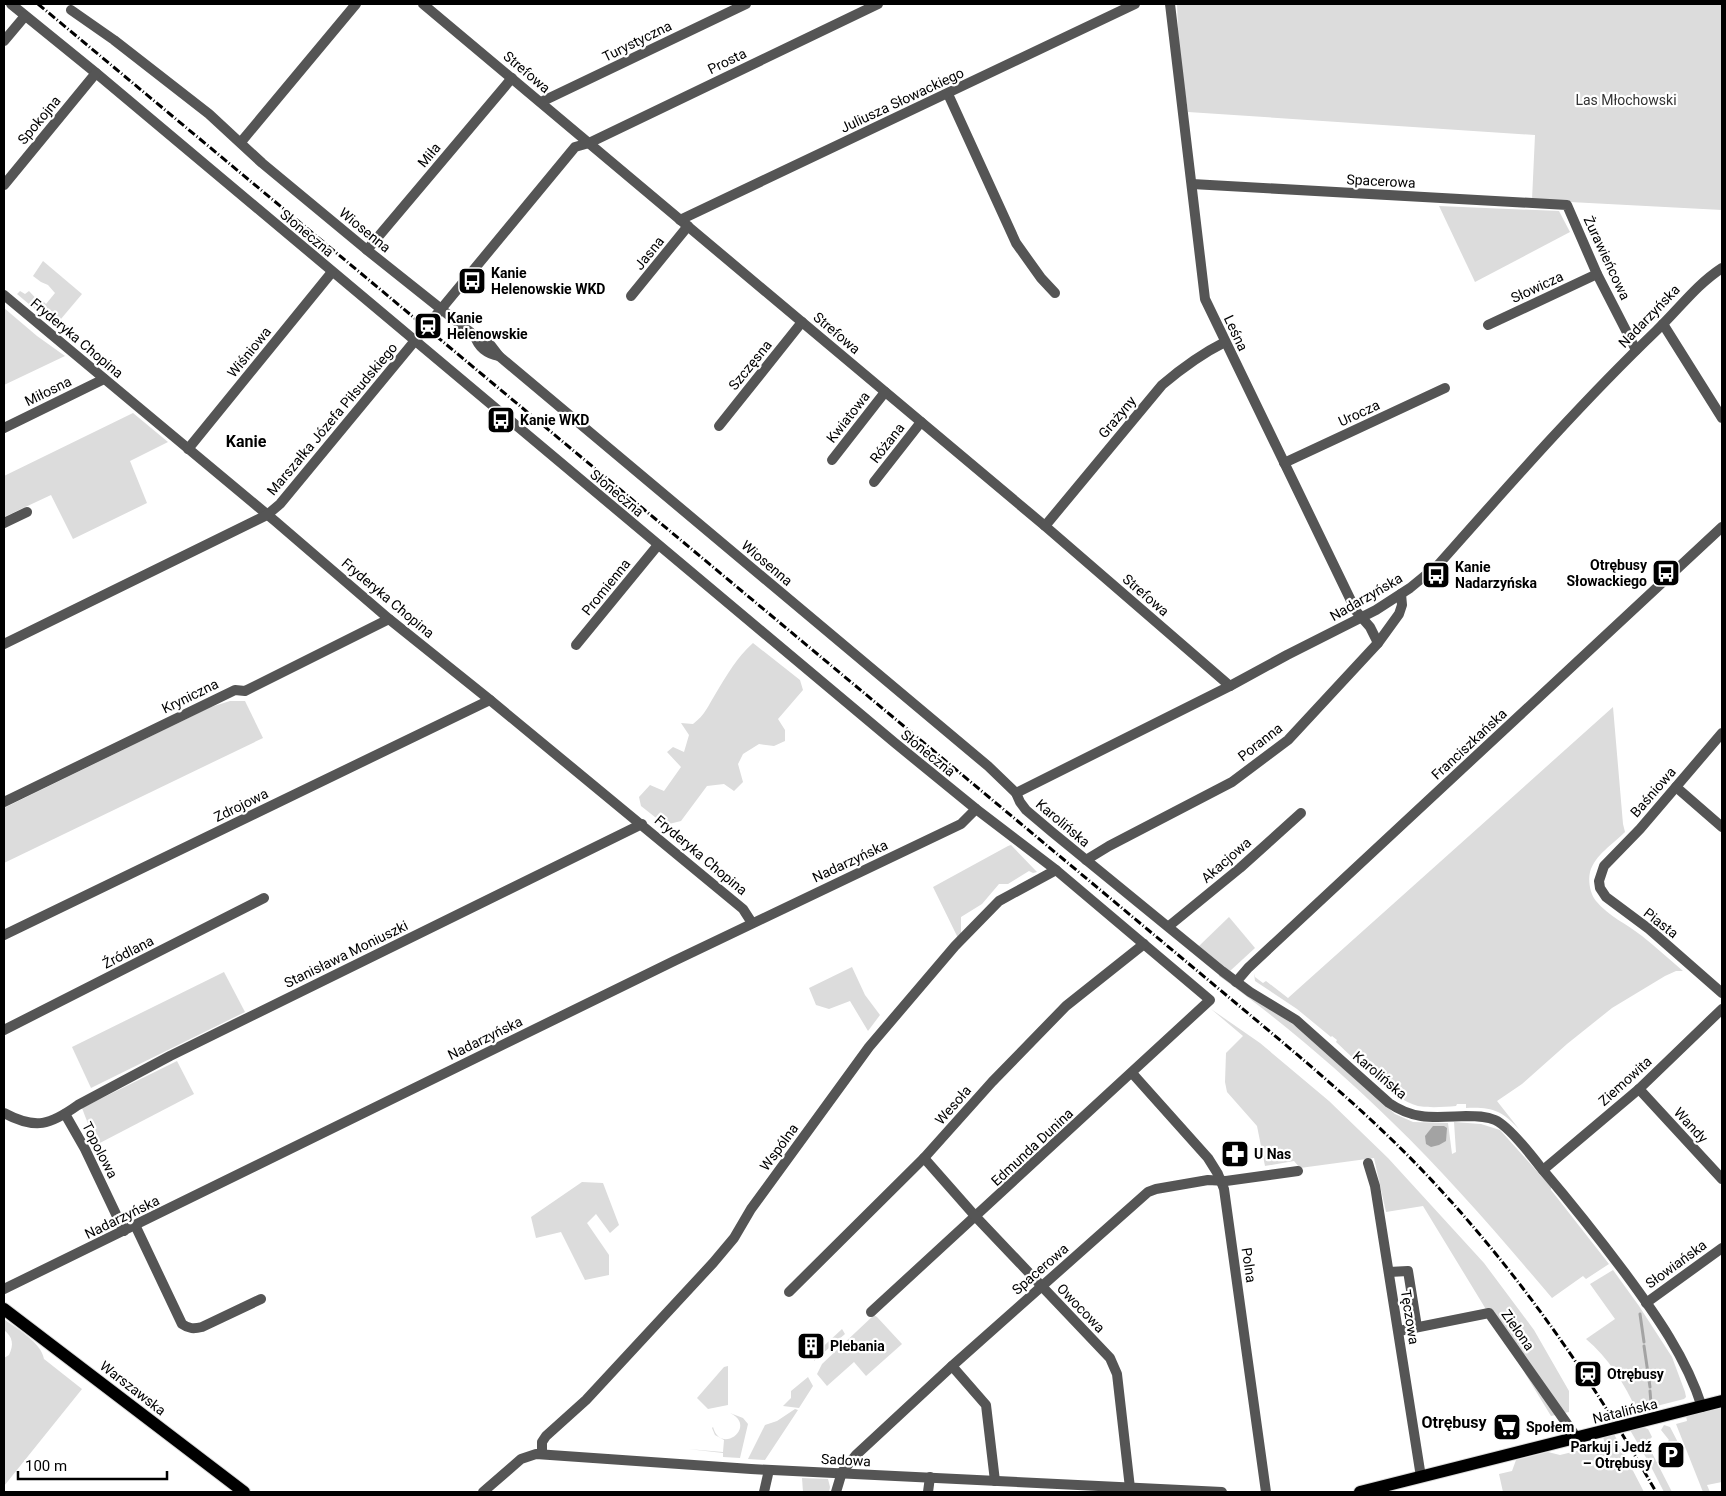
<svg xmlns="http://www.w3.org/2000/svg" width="1726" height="1496" font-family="Roboto,sans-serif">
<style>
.green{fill:#dcdcdc}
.water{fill:#a3a3a3}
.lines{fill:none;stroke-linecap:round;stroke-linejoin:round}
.stream{stroke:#a3a3a3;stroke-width:3}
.major-casing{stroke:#dbdbdb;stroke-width:14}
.minor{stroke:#555;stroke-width:10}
.major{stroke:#000;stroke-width:12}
.rail{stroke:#000;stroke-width:3;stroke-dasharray:8 2.5 1 2.5;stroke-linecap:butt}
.labels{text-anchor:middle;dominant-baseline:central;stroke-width:4.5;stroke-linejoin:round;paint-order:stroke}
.street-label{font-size:14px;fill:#000;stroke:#fff}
.park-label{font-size:14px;fill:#333;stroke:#fff}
.poi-label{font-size:14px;font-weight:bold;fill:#000;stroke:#fff;text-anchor:start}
.quarter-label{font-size:16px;font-weight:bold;fill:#000;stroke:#fff}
</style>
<rect width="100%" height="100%" fill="#fff"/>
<g class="green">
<path d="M1177 4H1722V210L1532 200 1535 135 1188 112 1179 52Z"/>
<path d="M1439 206 1559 211 1570 232 1475 282Z"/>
<path d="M43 261 82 294 55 326 17 294 20 291 25 294 29 291 41 304 43 301 46 304 55 293 48 285 41 282 33 276Z"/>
<path d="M4 308 37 336 65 356 4 385Z"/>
<path d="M133 413 168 442 130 461 147 503 73 539 51 495 4 517V476Z"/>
<path d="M753 643 800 680 803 690 778 719 785 730V741L774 746 759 744 743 754 738 764 743 782 734 791 724 784 707 786 681 821 665 825 641 806 639 797 650 785 664 791 681 767 667 752 673 747 684 752 689 735 681 723 693 724C705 715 708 706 716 693 727 675 737 657 753 643Z"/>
<path d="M230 701H245L263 738 4 863V808L211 707Z"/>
<path d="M1613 707 1623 824 1625 832C1613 844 1595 855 1590 872 1588 881 1590 894 1596 901 1608 916 1627 924 1642 936 1656 947 1669 959 1683 971H1676L1665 976 1612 1008 1567 1044 1522 1084 1497 1101 1519 1129C1501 1110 1492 1107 1466 1108V1104H1457L1456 1106C1444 1107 1430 1108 1418 1106 1391 1099 1357 1061 1336 1042L1337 1040 1332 1036 1331 1037 1297 1009 1255 981 1254 973 1255 977 1263 983 1266 981 1288 998Z"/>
<path d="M1011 845 1037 872 1033 873 1029 871 1008 884H999L982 904 961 917V935L958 938 933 887 1008 846Z"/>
<path d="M1229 917 1255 948 1230 971 1199 946Z"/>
<path d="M852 967 865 995 880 1015 868 1031 850 1001 829 1009 816 1005 809 988Z"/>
<path d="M224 972 245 1012 91 1088 72 1047Z"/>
<path d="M1220 974 1301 1030 1395 1114 1413 1122 1448 1123 1452 1154 1456 1152 1454 1122 1481 1124 1500 1130 1551 1187V1190L1609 1264 1586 1279 1583 1276 1552 1298C1501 1238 1449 1177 1392 1122 1338 1069 1280 1020 1219 976Z"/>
<path d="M1211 1009 1260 1043 1329 1101 1388 1158 1484 1263 1534 1330 1569 1391V1412L1551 1416 1423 1206 1386 1212 1374 1158 1300 1168 1294 1161 1265 1166 1257 1126 1227 1092 1225 1082 1226 1053 1243 1036Z"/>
<path d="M177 1061 194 1094 96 1145 82 1108Z"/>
<path d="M582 1182 603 1183 619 1225 610 1233 596 1214 587 1223 609 1255V1275L585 1280 561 1232 536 1238 531 1217Z"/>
<path d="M1613 1270 1639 1306 1672 1357 1685 1392 1686 1397 1684 1399 1637 1411C1625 1385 1608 1357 1586 1339L1615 1319 1590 1284Z"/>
<path d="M874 1315 877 1317 902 1344 866 1376 854 1362 827 1386 817 1374 822 1364Z"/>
<path d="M4 1319C17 1329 41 1342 44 1359L82 1389 4 1486V1358L9 1355C14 1345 13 1337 4 1330Z"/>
<path d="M842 1329 845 1334 814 1361V1355Z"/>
<path d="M728 1366V1405L708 1409 697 1398 724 1367Z"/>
<path d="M808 1377 813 1386 799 1408 783 1406 791 1398V1391Z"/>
<path d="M1722 1408V1482L1707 1485 1710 1492H1703L1676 1424 1687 1421 1686 1416Z"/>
<path d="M795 1409 798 1410 765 1460 748 1459 765 1425 777 1421Z"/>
<path d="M730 1413 743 1418 748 1424 740 1458 723 1457V1453L688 1449 723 1452 724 1440 715 1435 712 1428 713 1427C721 1456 758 1426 730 1413Z"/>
<path d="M1664 1425 1670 1427 1683 1452 1674 1456 1668 1441 1669 1440 1661 1430Z"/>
<path d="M1642 1427 1648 1429 1652 1437 1647 1442C1649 1447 1652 1448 1654 1452L1652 1453 1672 1492H1664L1648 1461 1630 1430Z"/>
<path d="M1614 1434 1644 1492H1503L1499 1474 1512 1471 1516 1460 1548 1452 1560 1455 1605 1444 1603 1437Z"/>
<path d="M802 1478 828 1479 830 1487 829 1492H803Z"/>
</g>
<path class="water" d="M1433 1126H1444L1447 1128 1446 1141 1439 1145 1431 1147 1426 1144 1425 1136Z"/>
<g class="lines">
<g class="stream">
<path d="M1640 1314 1644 1342"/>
<path d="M1644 1346 1650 1387"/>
<path d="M1650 1391 1651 1403"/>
</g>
<defs>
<g id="major">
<path d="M4 1309 244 1492"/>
<path d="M1360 1492 1722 1401"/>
</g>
</defs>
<use href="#major" class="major-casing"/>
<g class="minor">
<path d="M11 4 96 73 895 743 976 809 1056 870 1210 1000 871 1312"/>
<path d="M423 4 1045 526 1230 686"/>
<path d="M1170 4 1205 299 1356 611 1370 627 1378 643"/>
<path d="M71 10 114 40 209 114 262 163 367 250 475 336 489 343 499 356 988 766 1016 793 1020 802 1026 810 1052 832 1222 971 1250 992 1296 1020 1389 1103C1415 1121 1436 1117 1466 1116 1476 1116 1486 1116 1495 1120 1509 1126 1532 1156 1542 1169 1571 1203 1598 1237 1625 1273 1656 1315 1686 1357 1702 1407"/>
<path d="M4 41 25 16"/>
<path d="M948 94 1016 243 1041 278 1055 293"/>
<path d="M541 102 746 4"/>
<path d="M241 142 356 4"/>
<path d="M1192 184 1567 205 1597 274 1636 350"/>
<path d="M4 185 96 73"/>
<path d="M680 220 1135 4"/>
<path d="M367 250 512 78"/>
<path d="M4 295 275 521 389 619 490 700 743 909 752 923"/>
<path d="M631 296 688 226"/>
<path d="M1663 324 1722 418"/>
<path d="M1488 325 1597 274"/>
<path d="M475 336C478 347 487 354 499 356"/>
<path d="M719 426 802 322"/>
<path d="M4 428 104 379"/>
<path d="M188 449 332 272"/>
<path d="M832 460 885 392"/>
<path d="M1284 463 1445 388"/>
<path d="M874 482 921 422"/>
<path d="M4 523 27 512"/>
<path d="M1045 526 1162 385C1182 368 1201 354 1225 342"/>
<path d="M4 644 267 515 280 504 575 147 589 143 878 4"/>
<path d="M576 645 658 545"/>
<path d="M1722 733 1640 829 1604 866 1599 881 1600 888 1606 897 1649 929 1722 993"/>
<path d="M1676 787 1722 827"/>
<path d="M1016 793 1230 686 1287 655 1376 610 1410 588 1438 565C1509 485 1579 405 1656 331 1679 309 1696 285 1722 268"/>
<path d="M4 802 235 690 245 691 389 619"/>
<path d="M1086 860 1109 846 1232 782 1288 740 1378 643 1399 614 1402 605 1401 594"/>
<path d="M1169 926 1240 868 1301 813"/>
<path d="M4 935 490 700"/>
<path d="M1236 982 1248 968 1722 527"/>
<path d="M4 1030 264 898"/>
<path d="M1132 1073 1208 1158 1218 1174 1224 1189 1266 1492"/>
<path d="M1639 1089 1722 1179"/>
<path d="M4 1113C36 1130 50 1125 78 1105L170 1056 642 824"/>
<path d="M65 1114 85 1149 124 1231"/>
<path d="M924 1158 976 1217 1110 1358 1117 1374 1130 1488"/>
<path d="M1368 1163 1375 1186 1421 1477"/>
<path d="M1543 1170 1639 1089 1722 1009"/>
<path d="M135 1225 182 1324C189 1329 194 1329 202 1327L261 1299"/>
<path d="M1389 1272 1408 1271 1417 1327"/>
<path d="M4 1289 674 961 961 824 976 809"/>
<path d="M789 1292 924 1158 992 1082 1066 1006 1144 944"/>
<path d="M1646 1303 1722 1248"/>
<path d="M1399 1331 1489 1313 1577 1438"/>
<path d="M952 1366 986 1405 995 1481"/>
<path d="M542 1454V1442L546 1436 586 1400 713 1263 734 1238 751 1209 869 1047 955 946 999 901 1056 870"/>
<path d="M483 1492 521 1459 536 1454 751 1469 1222 1492"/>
<path d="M764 1492 769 1470"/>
<path d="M836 1492 842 1472 856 1455 952 1366 1148 1192 1156 1189 1208 1180 1226 1181 1298 1171"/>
<path d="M928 1492 930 1477"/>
</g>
<use href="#major" class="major"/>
<path class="rail" d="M38 4 1219 989C1294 1052 1371 1114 1437 1186 1523 1279 1594 1382 1656 1492"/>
</g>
<defs>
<symbol id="bus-square" viewBox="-11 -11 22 22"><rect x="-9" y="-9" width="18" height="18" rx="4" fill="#000" stroke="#fff"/><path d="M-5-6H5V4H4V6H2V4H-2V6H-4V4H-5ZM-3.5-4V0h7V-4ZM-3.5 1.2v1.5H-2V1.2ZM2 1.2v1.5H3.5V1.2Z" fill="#fff"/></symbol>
<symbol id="station-square" viewBox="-11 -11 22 22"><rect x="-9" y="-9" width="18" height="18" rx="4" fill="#000" stroke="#fff"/><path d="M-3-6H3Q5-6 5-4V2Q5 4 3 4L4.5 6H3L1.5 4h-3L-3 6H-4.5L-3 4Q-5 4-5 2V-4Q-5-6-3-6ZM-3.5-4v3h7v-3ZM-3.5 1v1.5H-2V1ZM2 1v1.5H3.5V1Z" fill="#fff"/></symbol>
<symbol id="pharmacy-square" viewBox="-11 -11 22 22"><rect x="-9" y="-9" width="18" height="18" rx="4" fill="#000" stroke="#fff"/><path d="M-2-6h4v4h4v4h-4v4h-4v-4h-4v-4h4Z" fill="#fff"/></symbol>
<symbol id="building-square" viewBox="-11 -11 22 22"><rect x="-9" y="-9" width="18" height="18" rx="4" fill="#000" stroke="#fff"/><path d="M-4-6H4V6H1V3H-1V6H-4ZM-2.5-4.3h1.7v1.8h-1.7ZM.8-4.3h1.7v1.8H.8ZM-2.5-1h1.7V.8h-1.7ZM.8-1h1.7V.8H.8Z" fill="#fff"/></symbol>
<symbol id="supermarket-square" viewBox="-11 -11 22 22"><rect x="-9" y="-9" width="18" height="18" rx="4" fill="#000" stroke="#fff"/><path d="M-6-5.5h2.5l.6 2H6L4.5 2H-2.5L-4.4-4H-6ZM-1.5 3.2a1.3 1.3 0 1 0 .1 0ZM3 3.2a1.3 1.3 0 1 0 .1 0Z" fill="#fff"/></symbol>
<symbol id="parking-square" viewBox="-11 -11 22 22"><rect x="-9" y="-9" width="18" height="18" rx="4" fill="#000" stroke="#fff"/><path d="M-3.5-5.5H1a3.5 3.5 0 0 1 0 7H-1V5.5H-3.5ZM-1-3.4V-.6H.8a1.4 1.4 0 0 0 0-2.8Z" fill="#fff"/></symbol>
</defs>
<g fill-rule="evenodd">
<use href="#bus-square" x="456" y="265" width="32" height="32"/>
<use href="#station-square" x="412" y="310" width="32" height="32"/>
<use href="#bus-square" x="485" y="404" width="32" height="32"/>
<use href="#bus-square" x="1650" y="557" width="32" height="32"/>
<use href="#bus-square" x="1420" y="559" width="32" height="32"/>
<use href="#pharmacy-square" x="1219" y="1138" width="32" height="32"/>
<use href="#building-square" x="795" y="1330" width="32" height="32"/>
<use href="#station-square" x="1572" y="1358" width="32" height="32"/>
<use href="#supermarket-square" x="1491" y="1411" width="32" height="32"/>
<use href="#parking-square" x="1655" y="1439" width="32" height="32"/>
</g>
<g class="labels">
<g class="street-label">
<text transform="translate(637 41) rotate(-26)">Turystyczna</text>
<text transform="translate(727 61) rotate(-26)">Prosta</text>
<text transform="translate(527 72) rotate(40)">Strefowa</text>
<text transform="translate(902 100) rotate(-25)">Juliusza Słowackiego</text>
<text transform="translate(39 120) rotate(-50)">Spokojna</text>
<text transform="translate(429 155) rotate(-50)">Miła</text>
<text transform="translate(1381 181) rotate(3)">Spacerowa</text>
<text transform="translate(365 230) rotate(39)">Wiosenna</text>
<text transform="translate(307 233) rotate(40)">Słoneczna</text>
<text transform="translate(649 253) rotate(-51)">Jasna</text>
<text transform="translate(1607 258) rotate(65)">Żurawieńcowa</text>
<text transform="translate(1537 287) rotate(-25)">Słowicza</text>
<text transform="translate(1649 316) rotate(-46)">Nadarzyńska</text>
<text transform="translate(837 333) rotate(40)">Strefowa</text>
<text transform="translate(1236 333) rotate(65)">Leśna</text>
<text transform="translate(77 338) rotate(40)">Fryderyka Chopina</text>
<text transform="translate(249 352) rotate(-51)">Wiśniowa</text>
<text transform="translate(750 365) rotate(-51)">Szczęsna</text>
<text transform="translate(48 391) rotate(-26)">Miłosna</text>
<text transform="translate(1359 413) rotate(-25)">Urocza</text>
<text transform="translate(848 417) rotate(-52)">Kwiatowa</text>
<text transform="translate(1117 417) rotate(-50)">Grażyny</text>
<text transform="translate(332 419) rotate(-50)">Marszałka Józefa Piłsudskiego</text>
<text transform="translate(887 443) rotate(-52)">Różana</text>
<text transform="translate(617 493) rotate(40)">Słoneczna</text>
<text transform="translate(767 563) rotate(40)">Wiosenna</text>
<text transform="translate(606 587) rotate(-51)">Promienna</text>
<text transform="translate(1146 595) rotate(41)">Strefowa</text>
<text transform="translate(1366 597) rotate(-30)">Nadarzyńska</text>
<text transform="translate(388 598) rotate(40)">Fryderyka Chopina</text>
<text transform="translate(190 696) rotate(-26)">Kryniczna</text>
<text transform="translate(1260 742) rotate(-38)">Poranna</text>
<text transform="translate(1469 744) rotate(-43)">Franciszkańska</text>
<text transform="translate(928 753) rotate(39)">Słoneczna</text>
<text transform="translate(1653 792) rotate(-49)">Baśniowa</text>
<text transform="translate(241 805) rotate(-26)">Zdrojowa</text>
<text transform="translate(1063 823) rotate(40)">Karolińska</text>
<text transform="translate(701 855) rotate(40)">Fryderyka Chopina</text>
<text transform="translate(1226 860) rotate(-41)">Akacjowa</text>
<text transform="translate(850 861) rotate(-25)">Nadarzyńska</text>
<text transform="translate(1661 923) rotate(38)">Piasta</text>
<text transform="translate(128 952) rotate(-27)">Źródlana</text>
<text transform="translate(346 954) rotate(-26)">Stanisława Moniuszki</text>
<text transform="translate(485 1038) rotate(-26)">Nadarzyńska</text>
<text transform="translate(1380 1075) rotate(40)">Karolińska</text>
<text transform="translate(1625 1081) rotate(-42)">Ziemowita</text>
<text transform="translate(953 1105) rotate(-49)">Wesoła</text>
<text transform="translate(1691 1125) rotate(47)">Wandy</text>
<text transform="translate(779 1147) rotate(-54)">Wspólna</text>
<text transform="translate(1032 1147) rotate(-43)">Edmunda Dunina</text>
<text transform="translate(100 1150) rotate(63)">Topolowa</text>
<text transform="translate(122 1217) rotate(-26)">Nadarzyńska</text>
<text transform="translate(1676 1264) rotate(-36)">Słowiańska</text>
<text transform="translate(1249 1265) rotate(82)">Polna</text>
<text transform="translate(1040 1269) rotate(-41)">Spacerowa</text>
<text transform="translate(1081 1308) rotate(46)">Owocowa</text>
<text transform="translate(1410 1317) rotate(81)">Tęczowa</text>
<text transform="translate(1518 1330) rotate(55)">Zielona</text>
<text transform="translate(133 1388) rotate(38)">Warszawska</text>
<text transform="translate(1625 1411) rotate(-14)">Natalińska</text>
<text transform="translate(846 1460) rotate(3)">Sadowa</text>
</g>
<g class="park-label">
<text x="1626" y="100">Las Młochowski</text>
</g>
<g class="poi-label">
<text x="491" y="273">Kanie<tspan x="491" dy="16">Helenowskie WKD</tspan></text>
<text x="447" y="318">Kanie<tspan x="447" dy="16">Helenowskie</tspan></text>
<text x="520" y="420">Kanie WKD</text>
<text x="1647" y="565" text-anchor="end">Otrębusy<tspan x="1647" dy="16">Słowackiego</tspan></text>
<text x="1455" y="567">Kanie<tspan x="1455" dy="16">Nadarzyńska</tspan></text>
<text x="1254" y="1154">U Nas</text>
<text x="830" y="1346">Plebania</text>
<text x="1607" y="1374">Otrębusy</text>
<text x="1526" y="1427">Społem</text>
<text x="1652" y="1447" text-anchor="end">Parkuj i Jedź<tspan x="1652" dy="16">– Otrębusy</tspan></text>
</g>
<g class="quarter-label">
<text x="246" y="441">Kanie</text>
<text x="1454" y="1422">Otrębusy</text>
</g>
</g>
<rect width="1726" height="1496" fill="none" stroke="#000000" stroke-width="10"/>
<path d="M18 1471v8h149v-8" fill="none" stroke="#000000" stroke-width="2.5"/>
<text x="25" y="1471" font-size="15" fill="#000000" stroke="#ffffff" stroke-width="4" paint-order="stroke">100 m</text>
</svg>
